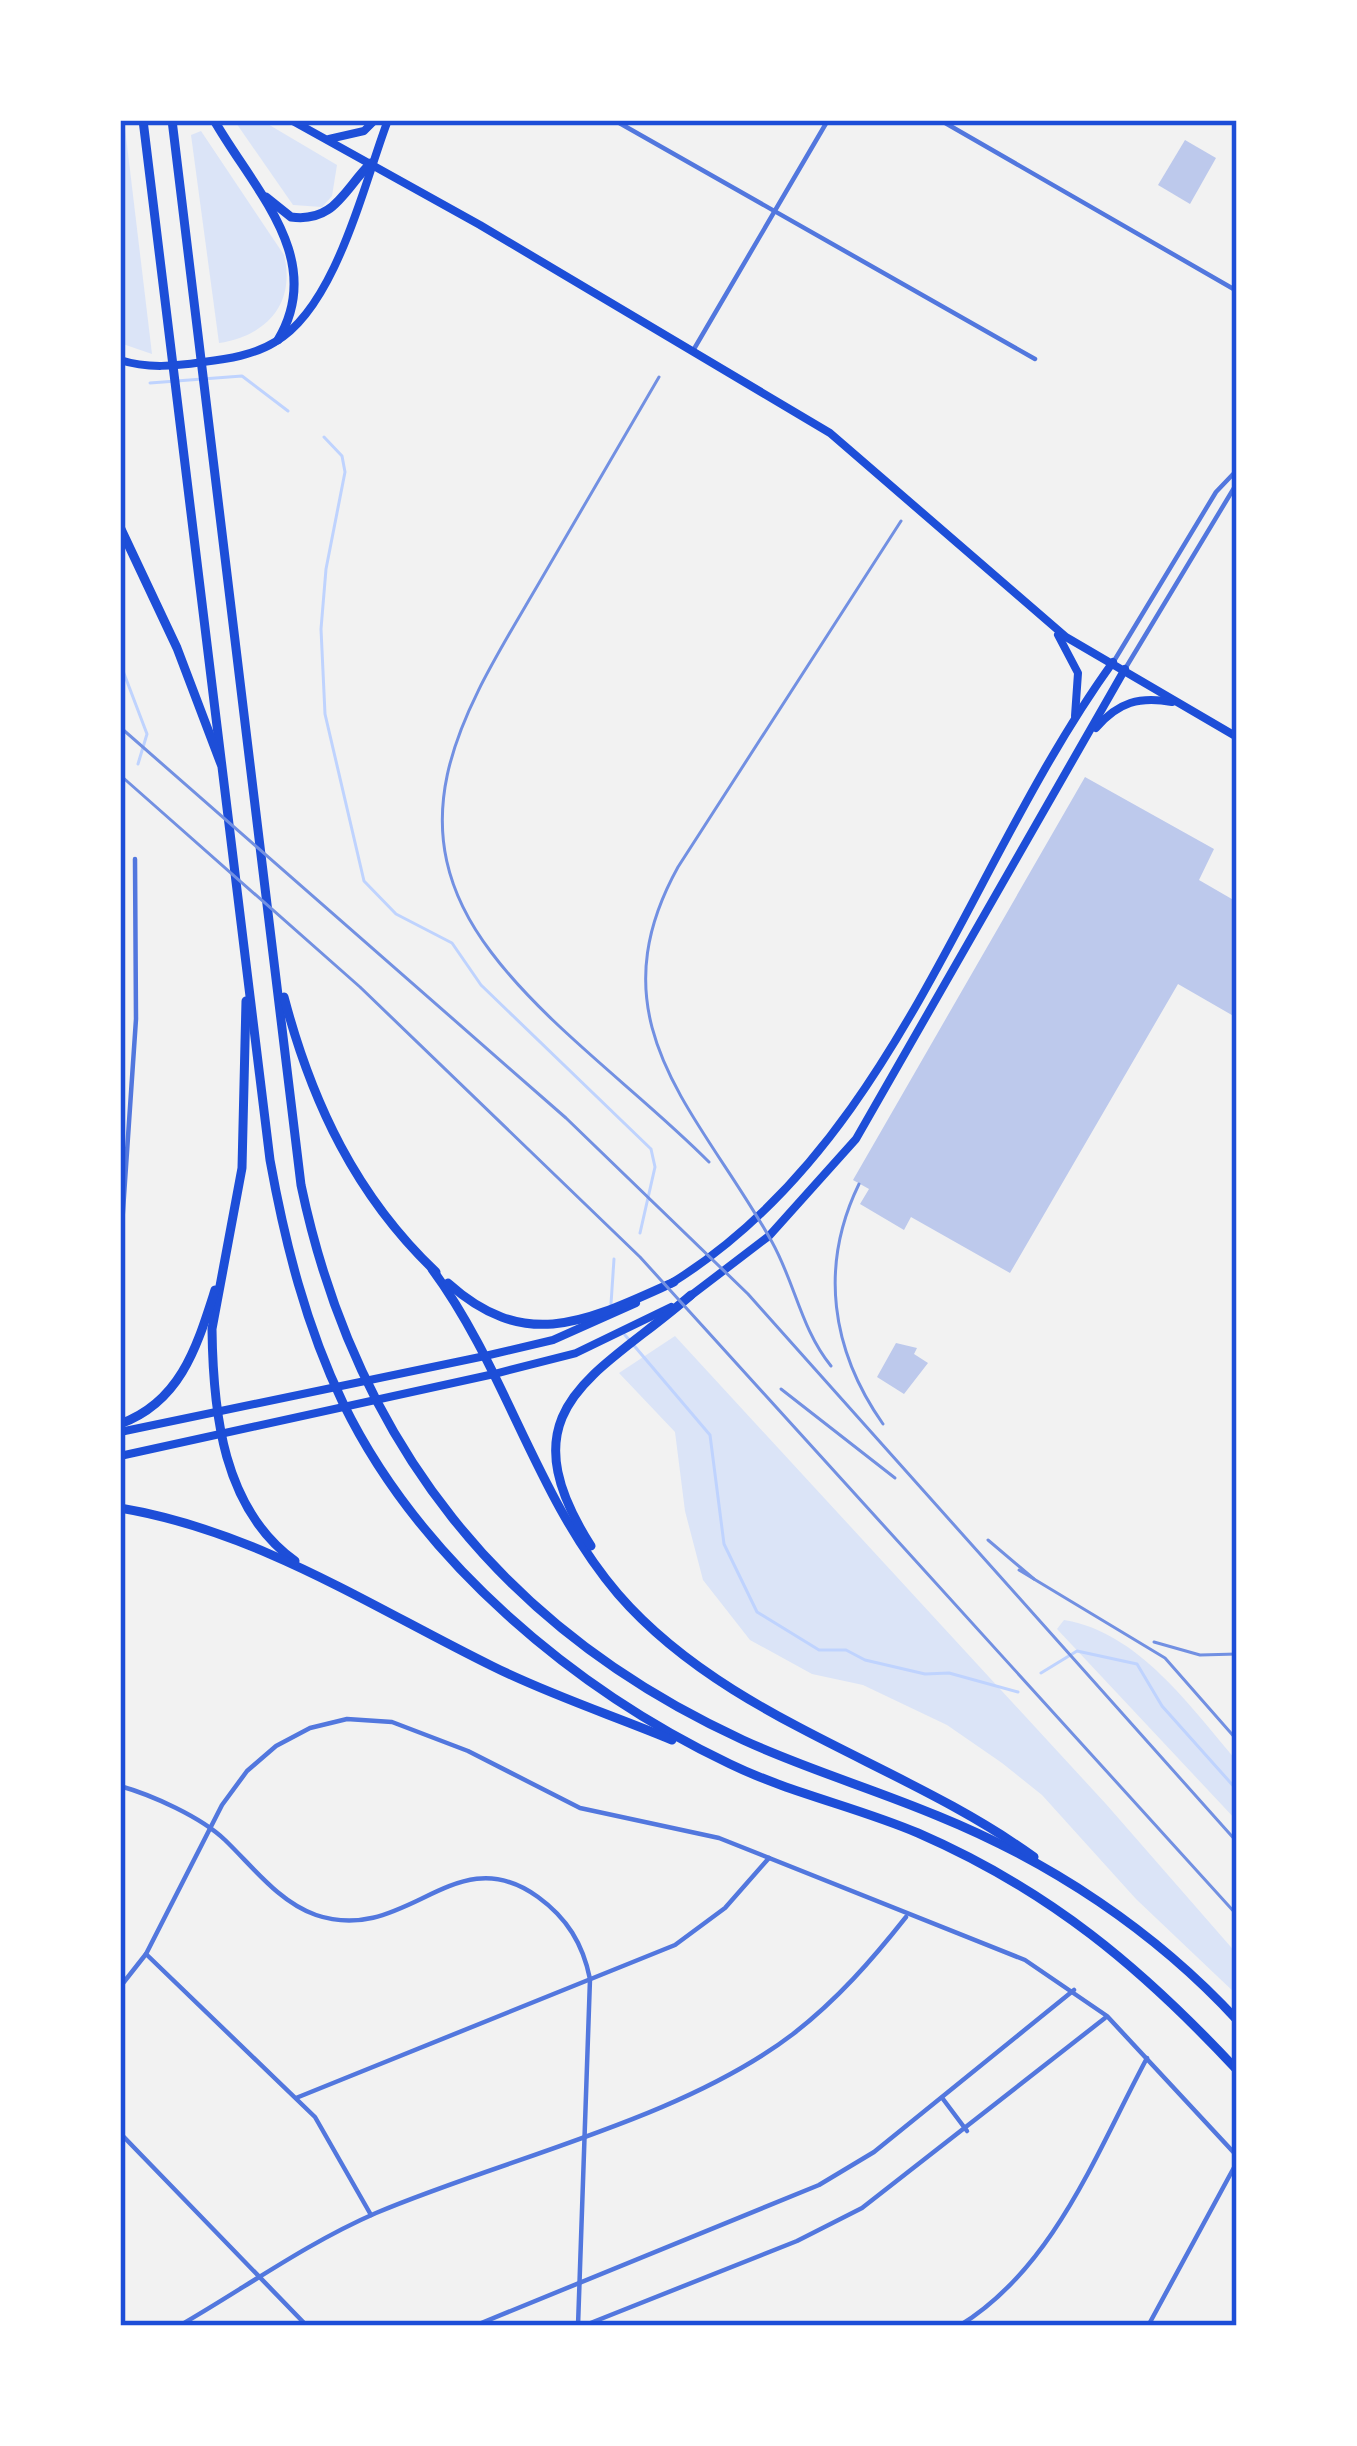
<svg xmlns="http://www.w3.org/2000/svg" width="1357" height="2446" font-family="'Times New Roman',serif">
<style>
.green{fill:#dbe4f7}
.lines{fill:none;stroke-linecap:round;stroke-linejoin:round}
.stream{stroke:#bfd3fe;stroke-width:3}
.building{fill:#bdc9ec}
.minor{stroke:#5277de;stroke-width:4.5}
.secondary{stroke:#1d4ed8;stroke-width:8}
.primary{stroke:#1d4ed8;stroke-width:8}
.motorway{stroke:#1d4ed8;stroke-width:9}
.rail{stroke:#7290e2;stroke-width:3}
.neatline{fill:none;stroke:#1d4ed8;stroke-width:4.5}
</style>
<rect width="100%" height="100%" fill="#f2f2f2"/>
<g class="green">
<path d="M120 120H124L152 354 120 343Z"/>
<path d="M234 120H261L337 165 332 196 322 207 293 205Z"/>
<path d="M201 131 284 255C296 304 266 336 219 343L191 135Z"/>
<path d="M675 1336 1106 1804 1237 1954V1995L1136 1899 1042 1795 1002 1763 947 1725 863 1685 812 1674 750 1640 703 1580 685 1511 675 1432 619 1373Z"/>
<path d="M1064 1620C1139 1632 1191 1708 1237 1761V1821L1057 1629Z"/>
</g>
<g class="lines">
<g class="stream">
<path d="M150 383 242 376 288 411"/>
<path d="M324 437 342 456 345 472 326 569 321 629 325 714 364 881 396 914 452 943 481 985 651 1149 655 1167 640 1233"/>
<path d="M120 663 147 734 138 764"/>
<path d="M611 1304 614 1259"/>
<path d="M625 1335 710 1435 724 1544 757 1612 819 1650H846L865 1660 925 1674 949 1673 1018 1692"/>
<path d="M1041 1673 1077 1651 1137 1664 1162 1706 1237 1790"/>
</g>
</g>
<g class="building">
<path d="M1185 140 1216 158 1190 204 1158 185Z"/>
<path d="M1085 777 1214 849 1199 880 1237 902V1018L1178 984 1010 1273 911 1217 904 1230 860 1204 869 1189 853 1180Z"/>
<path d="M896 1343 917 1348 914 1354 928 1363 904 1394 877 1377Z"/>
</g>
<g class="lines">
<g class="minor">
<path d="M614 120 1035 359"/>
<path d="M940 120 1237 291"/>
<path d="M694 349 828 120"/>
<path d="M1114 661 1216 492 1237 470"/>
<path d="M1125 669 1237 483"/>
<path d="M120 1255 136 1019 135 859"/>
<path d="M120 1786C152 1795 201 1817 225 1840 253 1867 279 1902 316 1915 407 1946 454 1836 538 1897 567 1918 583 1944 590 1979L578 2326"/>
<path d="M146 1954 315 2117 371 2215"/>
<path d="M120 1987 146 1954 222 1805 247 1771 276 1746 310 1728 347 1719 392 1722 468 1751 580 1808 719 1838 1025 1960 1107 2016 1237 2156"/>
<path d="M296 2098 675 1945 725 1908 769 1858"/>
<path d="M943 2099 967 2131"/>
<path d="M120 2133 307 2326"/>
<path d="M179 2326C245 2288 305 2244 376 2213 506 2158 682 2119 793 2034 837 2000 872 1960 906 1917"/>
<path d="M474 2326 819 2185 874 2152 1074 1990"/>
<path d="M583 2326 797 2241 862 2208 1105 2018"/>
<path d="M959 2326C1054 2268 1096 2153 1147 2058"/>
<path d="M1148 2326 1237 2162"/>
</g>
<g class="secondary">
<path d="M291 120 480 225 830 433 1066 637 1237 737"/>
<path d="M329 139 364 131 375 120"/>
<path d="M120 360C148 369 175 366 203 362 228 359 254 355 275 342 336 307 364 183 388 120"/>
<path d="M1058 635 1078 673 1075 716"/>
<path d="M1096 728C1118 702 1140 696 1172 702"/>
<path d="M670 1284C895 1146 965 867 1113 662"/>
<path d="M689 1297 769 1236 856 1139 1125 669"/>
<path d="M485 1356 553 1340 636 1303"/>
<path d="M494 1374 576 1353 671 1307"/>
</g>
<g class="primary">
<path d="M120 1432 485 1356"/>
<path d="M120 1456 494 1374"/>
</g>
<g class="motorway">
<path d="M143 120 270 1160C285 1243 306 1326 343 1403 420 1561 575 1690 730 1764 790 1793 857 1807 918 1833 1049 1890 1141 1967 1237 2070"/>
<path d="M172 120 301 1185C355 1442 503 1630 743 1740 806 1769 874 1789 938 1816 1051 1862 1155 1931 1237 2020"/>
<path d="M214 120C253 189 327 258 278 340"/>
<path d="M266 197 291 217C335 223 344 189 371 163"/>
<path d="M120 527 177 648 221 764"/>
<path d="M284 997C312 1103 356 1196 436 1272"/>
<path d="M246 1001 242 1168 212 1329C213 1413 223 1509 295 1561"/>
<path d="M432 1269C506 1369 536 1498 618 1594 727 1720 903 1762 1034 1857"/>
<path d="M448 1283C527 1354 589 1320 674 1282"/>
<path d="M120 1424C181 1402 197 1346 215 1290"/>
<path d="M120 1508C257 1531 370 1606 492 1666 550 1695 612 1715 672 1740"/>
<path d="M591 1546C502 1406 598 1376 691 1295"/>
</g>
<g class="rail">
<path d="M659 377C619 446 579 514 539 583 468 705 389 818 491 952 547 1027 642 1094 709 1162"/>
<path d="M120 727 566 1118 748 1294 1237 1842"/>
<path d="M120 775 360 987 640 1257 1237 1915"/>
<path d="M859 1184C819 1266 831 1350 883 1424"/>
<path d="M831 1366C801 1329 795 1283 772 1242 699 1111 591 1024 678 867L901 521"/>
<path d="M781 1389 895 1478"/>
<path d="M988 1540 1034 1579"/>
<path d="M1019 1570 1165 1658 1237 1740"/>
<path d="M1154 1642 1200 1655 1237 1654"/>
</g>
</g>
<rect width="1357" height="2446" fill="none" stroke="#ffffff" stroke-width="246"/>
<rect x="123" y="123" width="1111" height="2200" class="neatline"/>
</svg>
